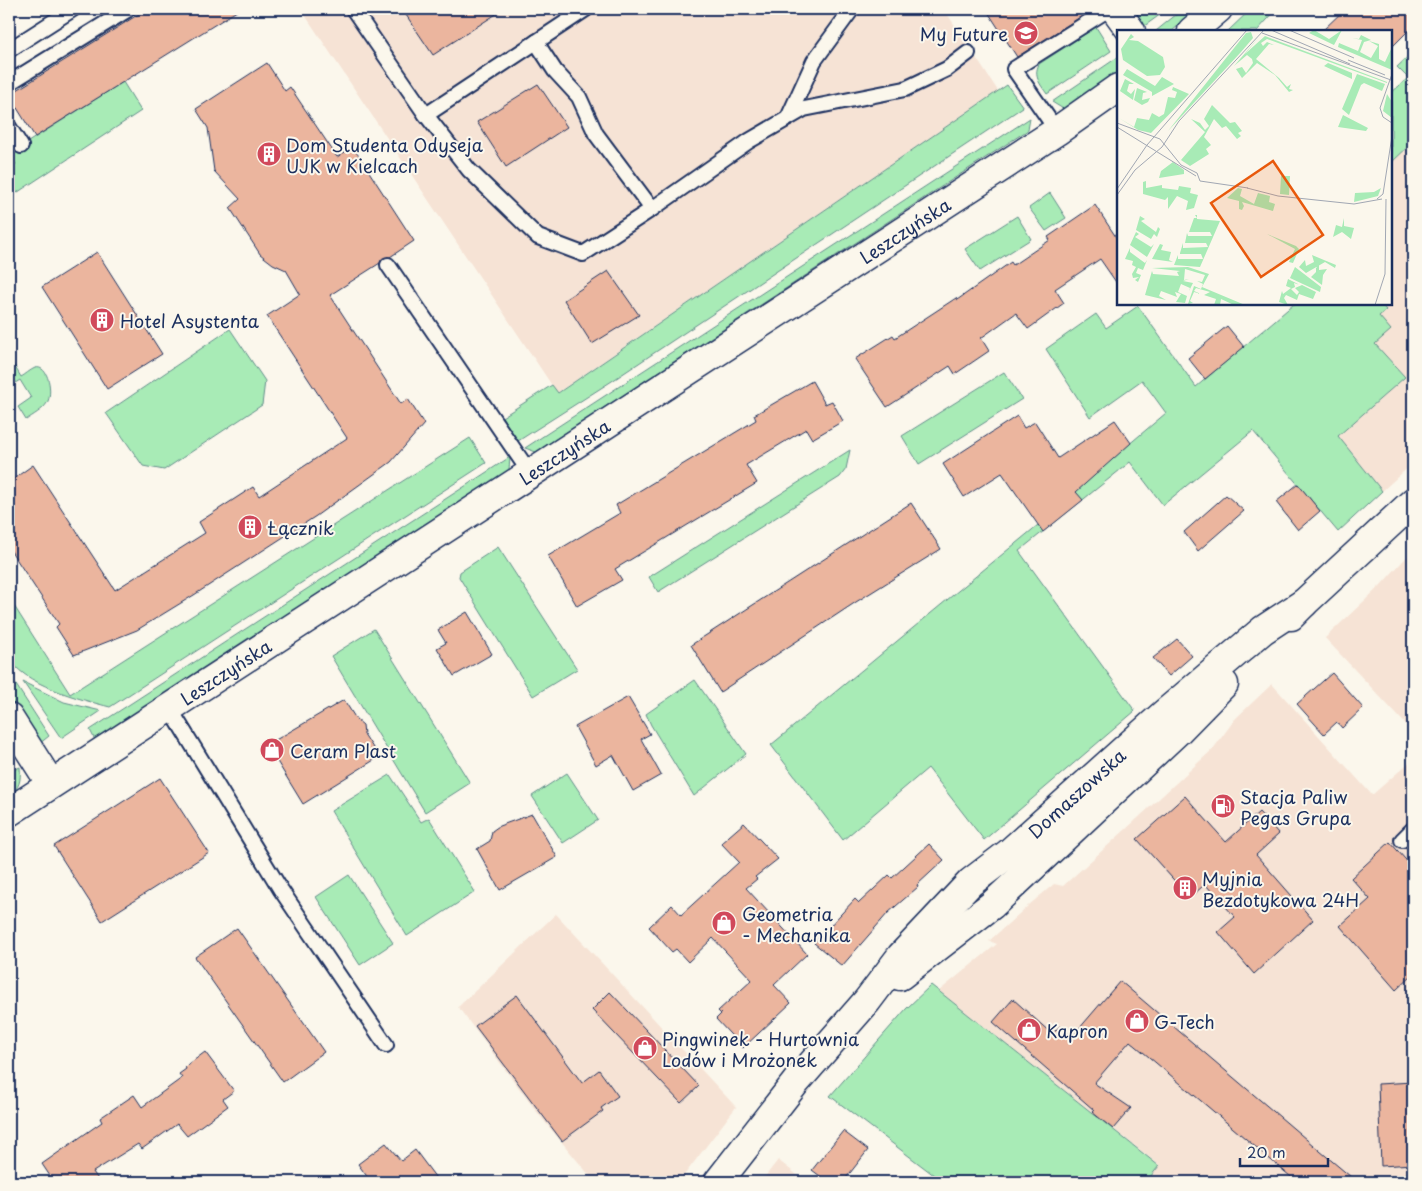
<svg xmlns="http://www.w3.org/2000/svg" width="1422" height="1191" font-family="'Playpen Sans',sans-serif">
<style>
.built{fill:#f6e3d5}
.green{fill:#a8ebb6;stroke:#628d8a}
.building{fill:#ebb59e;stroke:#1b2f5e}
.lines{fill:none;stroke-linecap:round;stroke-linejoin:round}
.lane-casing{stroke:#1b2f5e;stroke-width:18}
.street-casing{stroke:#1b2f5e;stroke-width:31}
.secondary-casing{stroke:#1b2f5e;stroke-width:31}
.lane{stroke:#fbf7ec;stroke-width:14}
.street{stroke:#fbf7ec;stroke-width:28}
.secondary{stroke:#fbf7ec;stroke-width:28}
.labels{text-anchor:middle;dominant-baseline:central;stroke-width:4;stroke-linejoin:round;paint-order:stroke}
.poi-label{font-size:18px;fill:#1b2f5e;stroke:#fbf7ec;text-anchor:start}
.street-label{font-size:18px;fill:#1b2f5e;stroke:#fbf7ec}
.inset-road{fill:none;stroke:#a1a7b3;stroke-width:1}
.view{fill:#e8590c;fill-opacity:0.15;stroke:#e8590c;stroke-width:2.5}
.inset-edge{fill:none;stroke:#1b2f5e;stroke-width:2.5}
</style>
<rect width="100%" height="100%" fill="#fbf7ec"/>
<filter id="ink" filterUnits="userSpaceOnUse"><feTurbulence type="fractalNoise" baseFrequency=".02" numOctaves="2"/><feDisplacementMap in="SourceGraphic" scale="10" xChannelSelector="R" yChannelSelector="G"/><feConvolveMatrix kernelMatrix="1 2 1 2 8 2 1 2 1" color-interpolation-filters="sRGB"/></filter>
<g filter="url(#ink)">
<g class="built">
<path d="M301 9H944L998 91 557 393Z"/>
<path d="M1413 142V463L1382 491 1338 436 1405 377 1375 344 1379 316 1386 310 1381 304H1391V163Z"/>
<path d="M1413 550V732L1325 638 1380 586Z"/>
<path d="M1272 684 1372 795 1413 759V1182H1146L1159 1165 939 991 997 944 989 941 1029 905 1054 884 1063 886 1125 830 1213 749 1235 719Z"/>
<path d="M556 914 736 1107 679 1182H595L540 1116 458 1007Z"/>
<path d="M778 1160 806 1182H761Z"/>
</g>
<g class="green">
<path d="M1135 9H1145L1150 15 1159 9H1168L1143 27 1135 18Z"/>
<path d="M1183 9H1198L1172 31H1156Z"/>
<path d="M1251 9H1277L1257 31H1228Z"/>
<path d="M1096 27 1111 51 1047 94C1040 84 1033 76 1039 64Z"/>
<path d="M1413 52V142L1391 163V93L1408 78 1397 67Z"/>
<path d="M1118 57V72L1111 79 1065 110 1052 102Z"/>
<path d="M123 82 141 111 9 198V169L16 164 9 154Z"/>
<path d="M1007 85 1023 107 612 381 518 441 502 417 552 385 558 393Z"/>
<path d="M1030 118 1028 130 536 452 525 448Z"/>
<path d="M1050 193 1066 218 1046 231 1029 208Z"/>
<path d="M1017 216 1031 239 980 271 965 249Z"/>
<path d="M1294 304H1381L1386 310 1379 316 1391 330 1375 344 1405 377 1338 436 1382 491 1338 532 1253 431 1163 505 1130 462 1019 551 1135 711 984 840 928 768 843 840 771 745 1038 525 1077 495 1075 490 1166 413 1142 380 1090 417 1046 349 1096 314 1106 328 1138 306 1196 387Z"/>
<path d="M230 329 265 381 262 405 164 470 143 466 106 413Z"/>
<path d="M9 357 21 377C25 375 30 370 35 368 49 364 53 394 47 403 43 410 33 415 26 420L18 407 31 398 20 380 9 387Z"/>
<path d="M1004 372 1022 399 919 464 902 436Z"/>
<path d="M470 438 486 463 110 707C83 700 19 684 9 656 6 648 9 609 9 598L70 694Z"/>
<path d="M850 450 846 469 840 477 658 592 649 577Z"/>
<path d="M510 457 509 470 95 740 90 730Z"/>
<path d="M498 547 577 669 533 696 459 577 460 572Z"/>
<path d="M374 629 470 783 425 812 331 656Z"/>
<path d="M9 674 49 736 39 744 9 697Z"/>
<path d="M695 680 746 754 694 796 651 725 646 714Z"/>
<path d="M23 682 64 702 101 711 61 738Z"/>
<path d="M20 767C21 781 20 787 9 796V772Z"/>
<path d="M567 773 598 820 563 843 532 796Z"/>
<path d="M390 775 421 822 429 818 475 892 407 936 331 811Z"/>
<path d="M349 875 393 943 360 965 316 897Z"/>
<path d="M931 985 1159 1166 1146 1182H943L830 1096 906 1009Z"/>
</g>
<g class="building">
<path d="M147 9H240L35 137 9 95Z"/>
<path d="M402 9H504L433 55Z"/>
<path d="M986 9H1093L1017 57Z"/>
<path d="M1345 9H1413V26L1391 48V31H1322Z"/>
<path d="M267 63 285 91 290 87 337 157 353 147 414 241 390 257 384 258 380 263 330 295 401 404 408 399 424 424 391 462 316 516 194 595 137 630 74 655 56 627 59 624 9 548V482L33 465 115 590 205 533 199 522 253 487 259 496 347 438 267 316 300 294 286 270 273 264 260 254 230 208 240 199 214 171 208 128 196 109Z"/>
<path d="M538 84 567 127 506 167 477 122Z"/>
<path d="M1095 205 1118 240V285L1100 259 1055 289 1064 303 1028 329 1016 313 981 338 989 351 955 374 950 366 887 407 855 359 893 335 895 338 956 298 957 300 1011 262 1013 265 1050 240 1048 237Z"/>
<path d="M97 252 162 354 107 389 42 287Z"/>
<path d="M608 271 639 315 592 344 564 300Z"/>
<path d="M1227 326 1244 347 1205 379 1188 358Z"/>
<path d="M812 381 825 404 832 401 843 421 812 439 806 429 746 465 757 483 615 569 622 580 577 606 548 556 620 513 616 505 756 420 754 415Z"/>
<path d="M1017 416 1024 428 1035 422 1058 458 1115 420 1131 443 1076 492 1083 500 1043 532 1002 473 964 497 943 464Z"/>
<path d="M1298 484 1320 511 1298 530 1276 502Z"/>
<path d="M1226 495 1244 511 1198 551 1184 532Z"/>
<path d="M911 503 941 549 856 602 720 692 691 645Z"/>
<path d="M467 612 492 654 454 676 437 648 446 643 438 630Z"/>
<path d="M1177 639 1192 656 1169 676 1153 658Z"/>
<path d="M1332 673 1363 708 1342 728 1337 722 1324 734 1297 704Z"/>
<path d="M628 697 650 734 641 739 661 775 633 791 613 755 596 765 575 727Z"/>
<path d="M344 700 356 719 363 725 364 734 379 757 303 804 267 745Z"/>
<path d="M160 778 209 853 102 921 54 846Z"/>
<path d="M1185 796 1226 842 1259 812 1279 834 1256 855 1313 920 1254 974 1218 932 1235 917 1205 884 1190 898 1137 839Z"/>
<path d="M532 814 557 857 500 890 477 849 490 841 492 831 499 826Z"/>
<path d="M744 823 778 859 755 877 757 879 746 888 807 954 774 985 791 1003 743 1048 716 1019 721 1014 718 1011 752 980 713 938 688 962 676 949 672 952 649 927 672 905 681 915 739 862 721 843Z"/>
<path d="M1390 842 1413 868V974L1396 990 1340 926 1370 899 1351 878Z"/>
<path d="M929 844 944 860 917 885 918 887 888 913 842 966 814 943 855 899 859 903 889 875 892 878Z"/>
<path d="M237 928 324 1052 283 1082 195 957Z"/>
<path d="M1120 981 1320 1151 1357 1182H1297L1130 1041 1094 1083 1131 1108 1113 1129 1092 1112 1094 1110 993 1022 1013 999 1052 1034 1060 1026 1072 1037Z"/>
<path d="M610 992 699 1086 681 1103 592 1010Z"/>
<path d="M517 995 582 1083 599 1070 618 1096 601 1108 603 1111 562 1141 475 1026Z"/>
<path d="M205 1052 234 1091 223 1099 228 1106 187 1136 177 1124 142 1149 138 1144 93 1172 100 1182H54L42 1164 102 1122 100 1118 134 1095 142 1107 182 1078 179 1074 186 1069 185 1067Z"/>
<path d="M1413 1082V1164L1381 1166 1378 1084Z"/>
<path d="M843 1131 868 1150 843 1182H828L812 1170Z"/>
<path d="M386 1143 401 1161 415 1150 439 1182H371L358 1164Z"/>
</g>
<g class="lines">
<defs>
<g id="lane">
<path d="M353 9 426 115 469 170 538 237 583 254 652 209 596 134 579 97 555 71 536 42"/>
<path d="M9 50 73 9"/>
<path d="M9 83 127 10 126 9"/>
<path d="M426 115 586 9"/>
<path d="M788 118 814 61 852 9"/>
<path d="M9 127 21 146"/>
<path d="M1057 131 1014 69 1109 9"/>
<path d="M652 209 749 141 804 109 905 89 947 69 968 53"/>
<path d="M388 265 530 473"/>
<path d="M169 707 281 890 386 1045"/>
<path d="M1402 840 1413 829"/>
</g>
<g id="street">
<path d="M1115 9 1131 31"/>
<path d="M1192 31 1218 9"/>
<path d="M9 718 51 784"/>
<path id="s1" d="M9 812 1057 131 1118 88"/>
</g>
<g id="secondary">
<path d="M1291 616 1304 603 1413 502"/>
<path d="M900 976 992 905 1179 730 1224 684"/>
<path id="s2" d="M718 1182 796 1082 867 1001 901 956 971 882 1009 853 1165 713 1263 630 1304 603"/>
</g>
</defs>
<use href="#lane" class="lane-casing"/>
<use href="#street" class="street-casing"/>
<use href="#secondary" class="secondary-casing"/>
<use href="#lane" class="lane"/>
<use href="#street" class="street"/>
<use href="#secondary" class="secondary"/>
</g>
</g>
<defs>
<symbol id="school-disc" viewBox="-11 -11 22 22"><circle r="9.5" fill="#d1495b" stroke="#fbf7ec"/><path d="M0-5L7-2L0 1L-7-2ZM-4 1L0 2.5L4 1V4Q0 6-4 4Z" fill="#fff"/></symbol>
<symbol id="building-disc" viewBox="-11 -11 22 22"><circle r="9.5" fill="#d1495b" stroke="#fbf7ec"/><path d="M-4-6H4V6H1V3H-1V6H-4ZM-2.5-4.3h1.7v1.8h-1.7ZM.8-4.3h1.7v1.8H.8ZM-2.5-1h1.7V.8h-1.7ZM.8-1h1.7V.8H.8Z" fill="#fff"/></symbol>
<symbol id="shop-disc" viewBox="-11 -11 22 22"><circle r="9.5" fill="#d1495b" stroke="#fbf7ec"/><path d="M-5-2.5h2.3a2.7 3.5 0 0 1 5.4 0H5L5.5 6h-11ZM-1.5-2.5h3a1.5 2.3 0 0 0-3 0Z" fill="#fff"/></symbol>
<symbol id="fuel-disc" viewBox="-11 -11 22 22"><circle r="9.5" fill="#d1495b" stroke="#fbf7ec"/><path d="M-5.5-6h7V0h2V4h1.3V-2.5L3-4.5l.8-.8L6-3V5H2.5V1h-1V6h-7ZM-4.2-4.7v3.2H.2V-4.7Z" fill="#fff"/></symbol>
</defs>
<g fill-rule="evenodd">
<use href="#school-disc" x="1012" y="19" width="28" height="28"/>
<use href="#building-disc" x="255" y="140" width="28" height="28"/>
<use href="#building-disc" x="88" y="306" width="28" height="28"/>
<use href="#building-disc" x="236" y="513" width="28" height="28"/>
<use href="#shop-disc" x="258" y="736" width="28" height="28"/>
<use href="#fuel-disc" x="1209" y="792" width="28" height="28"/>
<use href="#building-disc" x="1171" y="874" width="28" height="28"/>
<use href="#shop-disc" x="710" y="909" width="28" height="28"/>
<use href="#shop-disc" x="1123" y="1007" width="28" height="28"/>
<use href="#shop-disc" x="1015" y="1016" width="28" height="28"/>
<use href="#shop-disc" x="631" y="1034" width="28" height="28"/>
</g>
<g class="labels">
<g class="poi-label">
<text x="1008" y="33" text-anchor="end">My Future</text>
<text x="286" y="144">Dom Studenta Odyseja<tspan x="286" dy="21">UJK w Kielcach</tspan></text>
<text x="120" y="320">Hotel Asystenta</text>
<text x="268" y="527">Łącznik</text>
<text x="290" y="750">Ceram Plast</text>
<text x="1240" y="796">Stacja Paliw<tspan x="1240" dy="21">Pegas Grupa</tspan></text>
<text x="1202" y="878">Myjnia<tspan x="1202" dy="21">Bezdotykowa 24H</tspan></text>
<text x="742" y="913">Geometria<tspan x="742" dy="21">- Mechanika</tspan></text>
<text x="1154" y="1021">G-Tech</text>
<text x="1046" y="1030">Kapron</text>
<text x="662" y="1038">Pingwinek - Hurtownia<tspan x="662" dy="21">Lodów i Mrożonek</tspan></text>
</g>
<g class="street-label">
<text stroke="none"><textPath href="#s1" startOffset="1068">Leszczyńska</textPath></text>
<text stroke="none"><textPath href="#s1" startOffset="662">Leszczyńska</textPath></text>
<text stroke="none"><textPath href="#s1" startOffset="258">Leszczyńska</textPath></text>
<text stroke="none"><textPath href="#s2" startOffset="531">Domaszowska</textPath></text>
</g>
</g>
<g transform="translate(1117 30)">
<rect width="275" height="275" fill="#fbf7ec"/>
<path d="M197 0 212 9 225 0 217 15 192 3ZM134 2 136 8 124 22 51 101 129 3ZM14 4 17 7 12 10 21 11 46 27 48 37 43 45 30 46 6 30 4 19ZM244 5 254 10 247 12 243 22 254 28 261 16 252 11 262 14V29L268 32 275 17V40L221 17 222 13 241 21 245 10 235 8 242 9ZM148 6 270 52V53L150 9 144 13 146 16 150 12 157 15 152 14 139 29 156 43 162 48 170 57 174 54 172 59 176 60 172 62 158 45 140 33 125 48 119 39 125 37 129 43 136 33 135 29 130 25 117 36 142 7 128 24ZM211 33 235 43V49L207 36ZM10 39 38 56 45 47 57 54 35 66V62L6 45ZM240 44 268 54 265 61 247 53 244 55 232 85 225 79ZM8 49 17 54H12L10 61 14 64 18 59 16 70 3 61ZM56 57 72 64 34 103 21 100 2 88 17 97 20 88 32 90 35 83 42 87 47 84 51 67 58 68 60 62 55 60ZM20 58 30 62 26 63 25 70 33 68 31 72 25 75 17 70ZM270 64 275 72V88L266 81ZM95 75 113 93 118 92 125 101 121 103 124 106 120 109 109 96 105 98 97 89 87 107 94 115 89 119 92 124 73 136 64 130 88 102 74 89 83 93 88 100 92 96 87 89ZM226 85 251 98 249 101 221 97ZM56 132 67 140V144L42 148 44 141ZM164 146H173L172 165 163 164ZM29 151V158L45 155V158L61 160 62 156 74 158 73 163 81 165 77 178 69 180 71 171 60 166 51 179V167L48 170 26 164V152ZM121 158 125 159 123 166 137 174 141 163 153 166 152 172 158 174 156 181 125 172 127 176 125 180 122 179V171L110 168ZM264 158 261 166 237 172 238 163 257 162ZM78 185H80V189L103 191 83 237 57 235 61 225V229H86L84 224H63V223L66 213V218L91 217 89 213H68L70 203 71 206H95L93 202H72L77 188H80ZM23 186 28 189 24 191 39 202 41 197 43 199 40 207 37 204 34 209 19 200ZM227 188V196L237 198 234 209 225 202 216 207 219 195 225 197ZM19 202 22 204 18 207 34 217 37 214 30 227 13 215ZM150 204 179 216 182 219 176 233 172 232 178 219ZM43 214 46 215 44 220 54 222 52 230 56 232 35 229ZM13 218V222L28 233 30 230 26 240 21 238 19 243 24 245 21 252 18 250 22 247 16 248 15 244 19 237 15 235 16 231 8 229ZM195 225 219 235 218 238 208 232 189 243 182 237 188 230 189 236 197 232ZM202 235V240L210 239 206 245 205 255 194 247 199 242V238L192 245ZM71 237 92 244 85 257 128 275H117L104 269 103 275H97L99 269 87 265 93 262 79 258 77 261 84 264 77 262 73 271 76 273 71 274 77 256 84 259 86 254 80 251 85 252 88 245 68 239 67 250 72 249 66 251 76 253 72 261 73 258 64 254 61 262 70 266 68 273 59 272 64 264 58 262 60 267 44 261 42 266 49 270 28 265 35 241 36 244 62 246 60 242 63 241 35 238ZM178 237 204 257 203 262 173 248ZM171 249 183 255 177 253 178 257 174 259 180 265 182 262 178 258 185 255 199 262 196 269 182 264 180 270 169 265 167 268 171 275 162 272 165 261 166 264 174 258 169 256Z" fill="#a8ebb6"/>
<path class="inset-road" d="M154 0 233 34M172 0 237 28M145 3 274 50M231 30 268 45M275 44 263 78 266 87 275 93M0 93 43 109 64 135 80 143M0 97 79 146M80 143 83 151 131 158M130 158 161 166 237 174 265 169M0 159 30 115 130 0M0 165 18 140 45 117 62 91 147 0M260 169 266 164 275 106M258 275 268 244 269 169"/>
<path class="view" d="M156 131 206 205 144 247 94 173Z"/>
<rect width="275" height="275" class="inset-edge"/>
</g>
<rect width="1422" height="1191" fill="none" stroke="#fbf7ec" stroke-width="30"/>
<rect x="15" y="15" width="1392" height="1161" fill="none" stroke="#1b2f5e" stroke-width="2" filter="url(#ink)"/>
<path d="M1240 1158v8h88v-8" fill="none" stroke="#1b2f5e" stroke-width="2.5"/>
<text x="1247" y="1158" font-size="15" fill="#1b2f5e" stroke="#fbf7ec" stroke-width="4" paint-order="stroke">20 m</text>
</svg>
